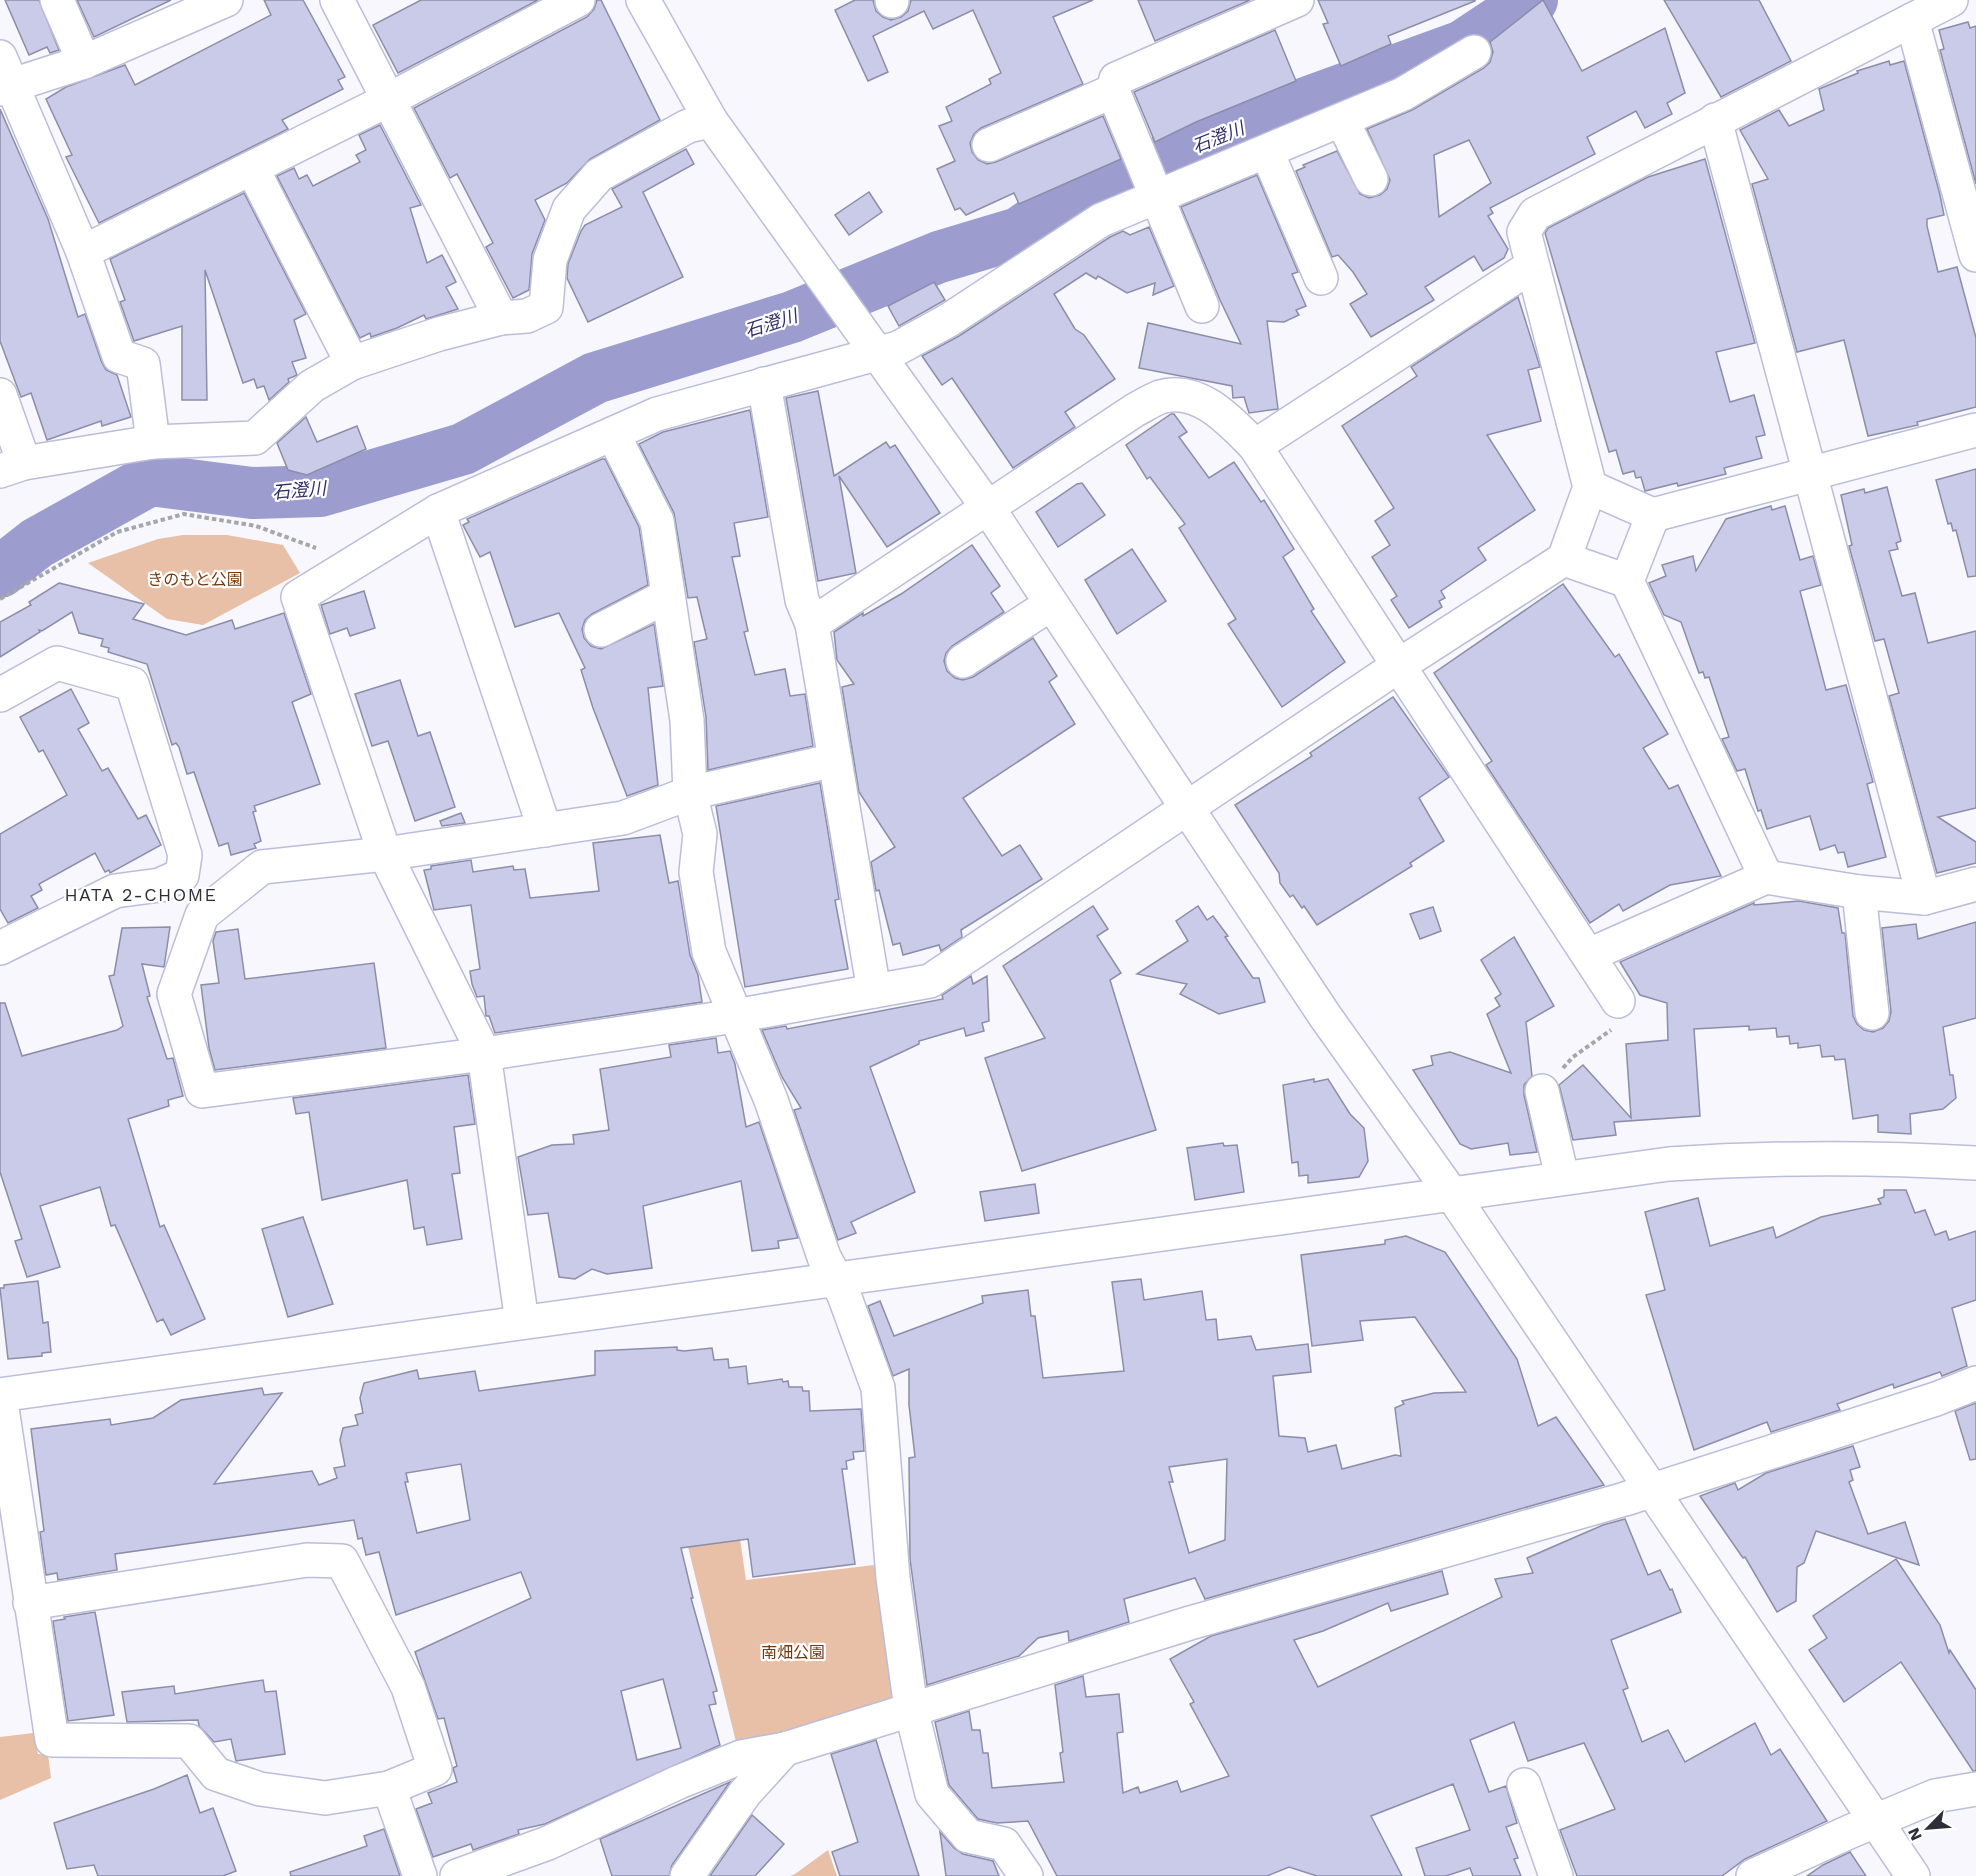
<svg xmlns="http://www.w3.org/2000/svg" width="1976" height="1876" font-family="'Work Sans','Noto Sans JP',sans-serif">
<style>
.green{fill:#e8bfa7}
.lines{fill:none;stroke-linecap:round;stroke-linejoin:round}
.river{stroke:#9c9dce;stroke-width:52}
.building{fill:#cacbe8;stroke:#8c8da9;stroke-width:1.5;fill-rule:evenodd}
.minor-casing{stroke:#bcbdda;stroke-width:36}
.path{stroke:#a5a6ae;stroke-width:4;stroke-dasharray:4.5 3;stroke-linecap:butt}
.minor{stroke:#fff;stroke-width:33}
.labels{text-anchor:middle;dominant-baseline:central;stroke-width:4.5;stroke-linejoin:round;paint-order:stroke}
.park-label{font-size:16px;fill:#763a0c;stroke:#fff}
.water-label{font-size:18px;font-style:italic;fill:#332e69;stroke:#fff}
.neighbourhood-label{font-size:18px;letter-spacing:1.5px;fill:#2d2e39;stroke:#fff}
</style>
<rect width="100%" height="100%" fill="#f7f7fd"/>
<g class="green">
<path d="M183 535H227L283 545 300 573 203 625 167 619 88 563 158 539Z"/>
<path d="M733 1491 746 1580 883 1564 898 1690 883 1707 737 1746 676 1498Z"/>
<path d="M33 1733 38 1754 48 1755 51 1778 0 1800V1737Z"/>
<path d="M828 1850 837 1876H790L795 1874Z"/>
</g>
<g class="lines">
<path class="river" d="M0 572 37 543 150 480 252 493 320 491 463 449 595 378 792 317 939 257 1019 233 1059 205 1111 182 1284 111 1463 46 1532 0"/>
</g>
<g class="building">
<path d="M5 0H39L59 50 50 53 47 47 29 55Z"/>
<path d="M77 0H171L94 37Z"/>
<path d="M264 0H303L345 77 338 80 343 89 282 120 288 129 99 223 66 157 72 155 46 99 66 87 125 65 135 85 271 15Z"/>
<path d="M421 0H538L398 73 373 25Z"/>
<path d="M597 0H601L660 120 590 159 567 183 535 200 545 220 532 254 529 290 513 298 486 247 493 243 457 174 450 178 414 108 587 17 594 9Z"/>
<path d="M855 0H873L876 11 883 17 891 20 901 17 908 11 911 0H1093L1053 17 1083 84 981 128 974 134 970 143 972 152 978 160 987 164 996 162 1103 116 1121 159 1019 204 1014 193 966 215 960 208 955 210 937 169 955 161 939 126 952 121 946 107 991 84 989 79 1001 73 973 10 933 29 924 11 873 36 888 72 868 81 835 10Z"/>
<path d="M1138 0H1250L1155 41Z"/>
<path d="M1318 0H1475V1L1388 36 1391 44 1341 66 1323 24 1328 23Z"/>
<path d="M1543 0 1582 71 1665 28 1685 93 1667 103 1672 114 1645 128 1636 111 1587 137 1595 154 1490 208 1493 213 1488 216 1508 249 1504 258 1483 271 1474 256 1425 287 1434 300 1371 337 1350 304 1367 294 1353 272 1338 255 1332 257 1296 171 1305 167 1303 165 1337 151 1360 194 1369 198 1380 195 1387 189 1390 180 1367 129 1412 110 1484 68 1490 62 1493 52 1490 42ZM1469 140 1491 183 1439 217 1434 155Z"/>
<path d="M1664 0H1759L1791 61 1721 97Z"/>
<path d="M1968 22 1970 28 1976 26V184L1940 50 1944 49 1939 30Z"/>
<path d="M1275 30 1296 81 1196 122 1155 142 1134 92Z"/>
<path d="M1889 61 1890 65 1904 61 1940 195 1944 215 1927 219V226L1938 272 1957 267 1976 338V407L1917 422 1918 425 1868 436 1844 340 1797 352 1752 184 1768 179 1740 130 1779 110 1789 126 1824 110 1819 89 1858 73 1857 71Z"/>
<path d="M0 109 48 219 78 317 85 314 102 363 106 370 117 375 131 417 102 426 101 421 47 440 31 393 21 397 0 341Z"/>
<path d="M380 125 421 205 410 208 427 263 442 255 456 282 446 287 458 309 426 319 424 315 397 328 371 337 370 333 360 338 277 176 294 168 299 179 307 175 313 186 360 162 356 155 366 150 359 135Z"/>
<path d="M686 149 694 164 643 192 683 277 588 322 567 278 568 264 581 231 585 225 622 207 612 189Z"/>
<path d="M1705 159 1755 343 1716 352 1730 402 1754 395 1765 435 1756 437 1762 458 1724 468 1726 474 1678 486 1677 483 1645 491 1641 477 1636 478 1634 471 1623 474 1616 450 1609 452 1545 233 1548 228 1648 177Z"/>
<path d="M1257 175 1298 272 1292 274 1306 306 1296 310 1299 315 1284 322 1267 321 1278 409 1249 413 1244 397 1233 398 1232 386 1139 368 1148 323 1241 344 1220 300 1181 207Z"/>
<path d="M869 192 882 212 849 235 835 215Z"/>
<path d="M244 193 306 314 294 320 306 358 292 362 297 375 288 379 289 382 269 400 264 386 257 388 254 379 243 383 205 270 207 400H182V326L134 341 120 302 125 300 110 259Z"/>
<path d="M1149 227 1174 286 1153 295 1155 283 1127 293 1098 276 1096 279 1086 273 1054 294 1075 329 1084 335 1115 379 1065 412 1075 427 1013 468 952 378 942 385 922 356 959 336 1110 237 1123 231 1130 235Z"/>
<path d="M934 282 945 300 899 326 888 306Z"/>
<path d="M1518 297 1540 367 1528 370 1541 421 1487 435 1535 510 1478 548 1486 560 1441 591 1445 598 1439 601 1442 607 1409 628 1391 600 1397 596 1372 557 1390 545 1375 521 1394 508 1342 426 1417 376 1411 367Z"/>
<path d="M818 391 834 476 886 442 890 448 895 445 940 513 887 547 839 476 856 573 818 581 786 398Z"/>
<path d="M750 410 768 517 734 523 740 556 732 557 748 631 744 632 755 675 785 669 790 696 805 694 813 746 708 770 706 717 694 642 707 639 697 597 688 598 674 513 639 444 663 432Z"/>
<path d="M1171 414H1174L1187 432 1179 437 1209 478 1234 462 1261 502 1264 500 1294 549 1283 557 1314 609 1311 611 1345 662 1282 707 1228 624 1236 619 1179 528 1185 524 1150 477 1147 479 1126 445Z"/>
<path d="M306 417 317 442 357 426 366 449 307 475 288 470 277 443Z"/>
<path d="M602 459H605L639 527 648 585 592 614 585 620 582 629 584 638 591 646 601 649 654 624 663 686 648 688 658 785 627 796 593 708 581 670 585 668 559 613 515 627 490 552 480 557 463 525 469 522 467 519Z"/>
<path d="M1976 469V576L1968 577 1956 530 1953 531 1951 523 1948 524 1936 480Z"/>
<path d="M1082 483 1105 515 1058 547 1036 512 1077 484Z"/>
<path d="M1887 487 1901 541 1896 543 1898 549 1889 551 1902 596 1915 593 1928 643 1976 631V808L1938 817 1976 842V863L1937 873 1889 696 1899 693 1884 639 1875 641 1849 546 1852 545 1841 495 1864 489 1865 493Z"/>
<path d="M1771 506 1772 510 1785 506 1800 560 1813 556 1821 585 1800 591 1826 690 1846 685 1873 782 1867 784 1886 857 1848 867 1844 852 1838 853 1835 845 1820 850 1810 816 1767 829 1761 810 1758 811 1745 769 1737 771 1722 739 1729 737 1709 677 1705 678 1703 672 1699 673 1681 622 1664 615 1649 583 1666 576 1662 565 1693 556 1696 571 1726 519Z"/>
<path d="M972 545 1000 586 991 593 1004 612 952 646 946 653 944 661 947 671 955 678 963 680 973 677 1033 638 1057 676 1049 682 1075 724 963 798 1002 856 1020 845 1042 879 961 930 962 937 941 951 939 945 903 955 900 943 893 945 879 890 876 891 871 862 895 847 859 792 842 687 854 684 837 660 834 632 863 613V616L901 594Z"/>
<path d="M1132 549 1166 601 1117 634 1085 580Z"/>
<path d="M59 583 144 604 133 619 186 635 232 620 235 629 284 613 311 694 292 702 320 784 254 806 256 811 253 812 261 841 254 844 256 848 231 855 228 843 219 846 194 772 187 774 179 747 176 743 172 745 147 664 108 652 109 648 101 646 103 639 79 633 72 612 42 631 39 630 40 632 0 657V622L31 605 29 602Z"/>
<path d="M1563 584 1615 657 1619 654 1668 734 1643 748 1669 789 1678 785 1721 876 1670 885 1623 911 1619 904 1590 923 1486 765 1492 761 1434 673Z"/>
<path d="M364 591 375 628 350 636 347 628 330 634 321 605Z"/>
<path d="M400 680 418 736 430 732 455 807 415 821 388 741 372 746 355 694Z"/>
<path d="M71 689 89 723 78 729 102 771 108 768 138 819 146 815 161 845 110 873 109 870 105 872 95 853 39 884 42 890 31 896 38 908 8 923 0 909V834L67 795 43 750 39 752 20 717Z"/>
<path d="M1393 697 1449 777 1419 798 1444 841 1410 863 1412 866 1317 925 1304 906 1302 908 1293 895 1290 897 1280 883 1279 873 1235 805 1312 756 1310 753Z"/>
<path d="M820 783 839 899 835 900 848 969 745 987 716 806Z"/>
<path d="M461 813 465 823 442 826 440 821Z"/>
<path d="M660 835 669 883 678 881 690 955 698 975 702 1002 495 1033 489 1016H486L484 996 477 997 472 984 470 971 480 969 471 905 434 910 424 870 431 869V866L471 860 473 872 513 866 514 870 525 869 530 898 599 891 593 843Z"/>
<path d="M1799 901 1838 908 1842 933H1845L1853 1016 1857 1024 1864 1030 1873 1032 1883 1028 1889 1021 1891 1012 1882 928 1916 924 1918 939 1976 922V1018L1943 1027 1950 1075H1953L1956 1098 1943 1109 1910 1114 1911 1134 1878 1132V1115L1853 1119 1845 1059 1835 1060 1834 1056 1822 1057 1820 1045 1798 1048V1043L1790 1044 1789 1036 1777 1037 1776 1028 1749 1030V1026L1694 1029 1700 1116 1614 1122 1616 1135 1573 1140 1559 1085 1583 1065 1631 1118 1626 1044 1668 1040 1667 1003 1640 995 1620 962 1754 903V905Z"/>
<path d="M1093 906 1108 929 1097 936 1121 973 1110 980 1156 1130 1022 1171 985 1058 1045 1038 1003 966Z"/>
<path d="M1198 906 1207 920 1213 916 1228 936 1225 937 1253 978H1259L1265 1002 1219 1014 1180 994 1187 984 1137 974 1188 941 1176 921Z"/>
<path d="M1433 907 1441 931 1420 939 1410 914Z"/>
<path d="M170 927 164 967 142 964 150 996 147 997 167 1059 173 1058 183 1096 168 1100 169 1106 128 1119 160 1227 164 1225 205 1319 171 1335 163 1319 157 1322 115 1225 111 1226 100 1187 40 1206 60 1267 27 1277 15 1241 22 1239 0 1172V1003H5L22 1056 117 1030 123 1026 109 976 114 975 122 928Z"/>
<path d="M238 929 245 979 374 963 386 1048 215 1070 209 1048 201 985 219 983 213 941 216 932Z"/>
<path d="M1514 937 1554 1006 1526 1022 1532 1076 1524 1085V1095L1537 1152 1510 1155 1508 1143 1471 1149 1460 1144 1413 1070 1433 1065 1431 1056 1450 1052 1511 1073 1487 1014 1500 1006 1495 998 1501 994 1481 960Z"/>
<path d="M971 976 973 984 987 976 989 1021 982 1023 984 1031 966 1036 964 1028 919 1041V1044L870 1067 915 1192 851 1222 856 1233 838 1240 794 1110 801 1108 782 1077 762 1030 786 1026 787 1029 943 999 942 995Z"/>
<path d="M716 1038 718 1053 730 1051 735 1064 746 1127 759 1122 798 1238 778 1241 779 1248 752 1251 741 1181 643 1206 652 1268 607 1274 592 1269 575 1279 559 1277 548 1213 528 1215 518 1157 552 1145 574 1144 573 1135 609 1130 600 1069 671 1057 669 1045Z"/>
<path d="M468 1075 475 1124 454 1127 460 1173 452 1174 462 1239 427 1245 424 1227 414 1229 407 1180 322 1200 309 1112 296 1114 293 1098Z"/>
<path d="M1314 1079V1082L1328 1079 1350 1114 1364 1128 1368 1161 1359 1177 1308 1183V1175L1299 1176 1298 1162 1292 1163 1283 1085Z"/>
<path d="M1223 1143 1224 1146 1237 1145 1244 1192 1195 1200 1187 1148Z"/>
<path d="M1035 1184 1039 1213 985 1221 980 1192Z"/>
<path d="M1884 1190H1906L1915 1213 1925 1210 1935 1235 1946 1231 1949 1240 1976 1231V1300L1952 1308 1967 1366 1942 1376 1940 1372 1894 1388 1893 1384 1837 1404 1840 1410 1771 1432 1767 1422 1694 1450 1646 1295 1665 1290 1645 1212 1698 1198 1710 1246 1773 1227 1776 1238 1821 1217 1881 1204 1878 1199 1884 1197Z"/>
<path d="M303 1217 333 1304 288 1317 262 1229Z"/>
<path d="M1406 1236 1445 1252 1517 1359 1538 1426 1556 1417 1604 1485 1205 1599 1195 1578 1124 1599 1129 1622 1069 1641 1068 1631 1038 1638 1019 1656 927 1685 910 1559 909 1458 915 1457 909 1405V1369L893 1376 868 1306 880 1301 894 1336 983 1303 982 1296 1028 1290 1031 1316H1035L1043 1378 1124 1371 1112 1282 1141 1279 1144 1300 1202 1291 1206 1320 1216 1319 1218 1340 1251 1336 1256 1350 1308 1344 1311 1372 1273 1376 1279 1436 1305 1438 1308 1452 1336 1445 1342 1469 1395 1455 1401 1456 1395 1408 1404 1404 1402 1401 1434 1393 1466 1392 1415 1317 1360 1321 1363 1340 1312 1346 1301 1255 1385 1244V1240ZM1227 1459 1225 1540 1189 1553 1169 1482H1173L1169 1467Z"/>
<path d="M38 1281 43 1323 48 1322 51 1352 42 1353V1356L8 1359 0 1288H4V1285Z"/>
<path d="M677 1347V1350L684 1351 712 1348 714 1360 728 1359 729 1368 746 1366 748 1384 782 1379 783 1382 788 1381 789 1387H802L803 1391H809L810 1411 861 1409 864 1451 853 1452 854 1459 846 1461 847 1469H842L855 1564 753 1577 748 1539 681 1548 693 1598H691L717 1691 713 1692 716 1704 709 1705 720 1745 545 1824 518 1830 519 1834 473 1850 471 1844 433 1857 416 1809 432 1803 428 1793 457 1782 453 1768 457 1766 444 1718 438 1719 415 1652 531 1598 521 1572 396 1615 379 1552 366 1555 362 1538 358 1539 354 1520 115 1554 117 1570 58 1580 57 1573 46 1575 40 1532 44 1531 31 1429 110 1419 111 1425 153 1418 181 1400 262 1388 264 1395 282 1393 214 1484 312 1471 319 1485 337 1478 334 1468 345 1466 340 1440 343 1428 358 1425 355 1415 363 1413 360 1398 364 1383 417 1370 419 1379 475 1371 479 1391 595 1375V1351ZM461 1464 470 1520 417 1533 405 1482H408L406 1473ZM663 1679 681 1748 637 1760 621 1691Z"/>
<path d="M1976 1403V1459L1970 1460 1955 1411Z"/>
<path d="M1853 1446 1860 1467 1850 1470 1853 1480 1849 1482 1868 1534 1905 1522 1919 1565 1816 1531 1804 1563 1797 1567 1796 1601 1777 1612 1745 1557 1743 1558 1700 1496 1735 1483 1738 1490 1766 1473Z"/>
<path d="M1625 1519 1648 1575 1660 1570 1670 1590 1672 1589 1681 1612 1611 1640 1628 1688 1623 1690 1642 1742 1668 1730 1685 1762 1755 1723 1771 1755 1780 1749 1827 1821 1745 1859 1722 1876H1577L1560 1830 1615 1809 1584 1743 1528 1761 1514 1722 1470 1740 1489 1792 1506 1786 1517 1823 1506 1827 1518 1858 1514 1859 1521 1876H1473L1470 1868 1446 1876H1425L1416 1848 1470 1830 1453 1784 1371 1816 1402 1876H1317L1289 1867 1267 1876H1057L1028 1821 997 1823 978 1819 949 1785 935 1722 969 1711 972 1730H980L983 1753H988L992 1788 1064 1782 1060 1753 1063 1752 1055 1685 1083 1676 1086 1697 1119 1694 1123 1732 1117 1733 1123 1793 1138 1787 1140 1793 1177 1781 1181 1792 1229 1776 1190 1704 1194 1702 1170 1659 1211 1636 1442 1571 1448 1594 1391 1611 1388 1603 1323 1631 1294 1640 1318 1687 1502 1597 1495 1579 1533 1573 1527 1558 1603 1525Z"/>
<path d="M1896 1559 1940 1625 1949 1653 1950 1650 1976 1690V1771H1973L1901 1662 1844 1702 1809 1650 1827 1638 1813 1616Z"/>
<path d="M95 1612 114 1715 68 1721 53 1621 65 1619 64 1617Z"/>
<path d="M263 1680 265 1692 276 1691 285 1754 236 1761 231 1739 214 1742 199 1726 198 1720 127 1722 122 1692 174 1686 175 1694Z"/>
<path d="M876 1740 883 1763 919 1876H840L832 1852 858 1842 831 1754Z"/>
<path d="M187 1775 200 1813 213 1808 236 1871 223 1876H98L94 1865 67 1869 54 1823 154 1789Z"/>
<path d="M730 1782 672 1865 669 1876H612L600 1839Z"/>
<path d="M752 1815 784 1844 755 1876H710Z"/>
<path d="M384 1829 400 1876H291L290 1872 367 1846 364 1836Z"/>
<path d="M940 1832 954 1848 963 1854 993 1861 999 1876H946Z"/>
<path d="M1850 1852 1866 1876H1807L1823 1865Z"/>
</g>
<g class="lines">
<defs>
<g id="minor">
<path d="M57 0 84 62"/>
<path d="M337 0 501 318"/>
<path d="M643 0 711 121 988 508 1325 1016 1451 1193 1913 1876"/>
<path d="M892 0V1"/>
<path d="M1912 20 1976 255"/>
<path d="M0 57 83 252 119 356 143 364 153 442 24 463 0 471"/>
<path d="M0 89 84 62 226 0"/>
<path d="M1113 91 1202 306"/>
<path d="M1342 120 1371 179"/>
<path d="M1715 120 1924 898"/>
<path d="M989 145 1113 91 1116 79 1297 0"/>
<path d="M1267 152 1321 278"/>
<path d="M252 168 352 363"/>
<path d="M83 252 390 99 578 0"/>
<path d="M764 384 802 600 812 624 874 991"/>
<path d="M0 395 24 463"/>
<path d="M613 434 657 521 687 720 690 793 700 834 696 872 709 952 771 1100 824 1257 844 1295 878 1388 893 1578 911 1709 932 1794 968 1836 1004 1844 1026 1876"/>
<path d="M153 442 255 438 312 386 352 363 439 334 501 318 527 316 546 307 550 260 569 209 599 175 688 126 711 121"/>
<path d="M1255 446 1532 266"/>
<path d="M1590 487 1524 232 1535 214 1951 0"/>
<path d="M438 511 545 830"/>
<path d="M1653 515 1976 430"/>
<path d="M1627 581 1653 515 1590 487 1564 559 1627 581 1766 877"/>
<path d="M812 624 1135 410C1143 406 1152 400 1160 397 1199 385 1231 422 1255 446L1618 1001"/>
<path d="M601 630 667 596"/>
<path d="M963 661 1051 604"/>
<path d="M0 695 57 663 132 684 185 855 182 875 160 885 115 891 0 948"/>
<path d="M835 760 690 793 623 818 385 854 262 867 202 915 174 994 202 1091 484 1054 735 1016 930 981 1398 666 1564 559"/>
<path d="M1859 892 1872 1013"/>
<path d="M1589 955 1766 877 1859 892 1924 898 1976 884"/>
<path d="M1542 1091 1562 1177"/>
<path d="M522 1322 484 1054 385 854 298 597 438 511 657 414 898 348 949 320 1101 220 1403 94 1474 52"/>
<path d="M0 1395 1669 1164C1772 1157 1874 1157 1976 1163"/>
<path d="M0 1395 52 1740 189 1741 216 1774 260 1789 325 1798 389 1788 435 1769 408 1687 342 1561 307 1560 30 1603"/>
<path d="M1524 1785 1556 1876"/>
<path d="M389 1788 420 1876"/>
<path d="M457 1876 548 1843 679 1782 741 1757 785 1749"/>
<path d="M687 1876 745 1793 785 1749 1190 1623 1625 1499 1936 1399 1976 1383"/>
<path d="M1753 1876 1849 1832 1935 1796 1976 1789"/>
</g>
</defs>
<use href="#minor" class="minor-casing"/>
<g class="path">
<path d="M0 599 117 532 184 514 256 526 316 548"/>
<path d="M1563 1068 1573 1057 1611 1030"/>
</g>
<use href="#minor" class="minor"/>
</g>
<g class="labels">
<g class="park-label">
<text x="195" y="579">きのもと公園</text>
<text x="793" y="1652">南畑公園</text>
</g>
<g class="water-label">
<text transform="translate(1218 137) rotate(-22)">石澄川</text>
<text transform="translate(771 323) rotate(-18)">石澄川</text>
<text transform="translate(299 490) rotate(-5)">石澄川</text>
</g>
<g class="neighbourhood-label">
<text x="141" y="894">HATA 2-CHOME</text>
</g>
</g>
<g transform="translate(1928 1828) rotate(245)" stroke="#ffffff" stroke-width="4.5" paint-order="stroke">
<path d="M0-4.5L10 22L0 15L-10 22Z" fill="#2d2e39"/>
<text y="-9" font-size="16" font-weight="bold" text-anchor="middle" fill="#2d2e39">N</text>
</g>
</svg>
